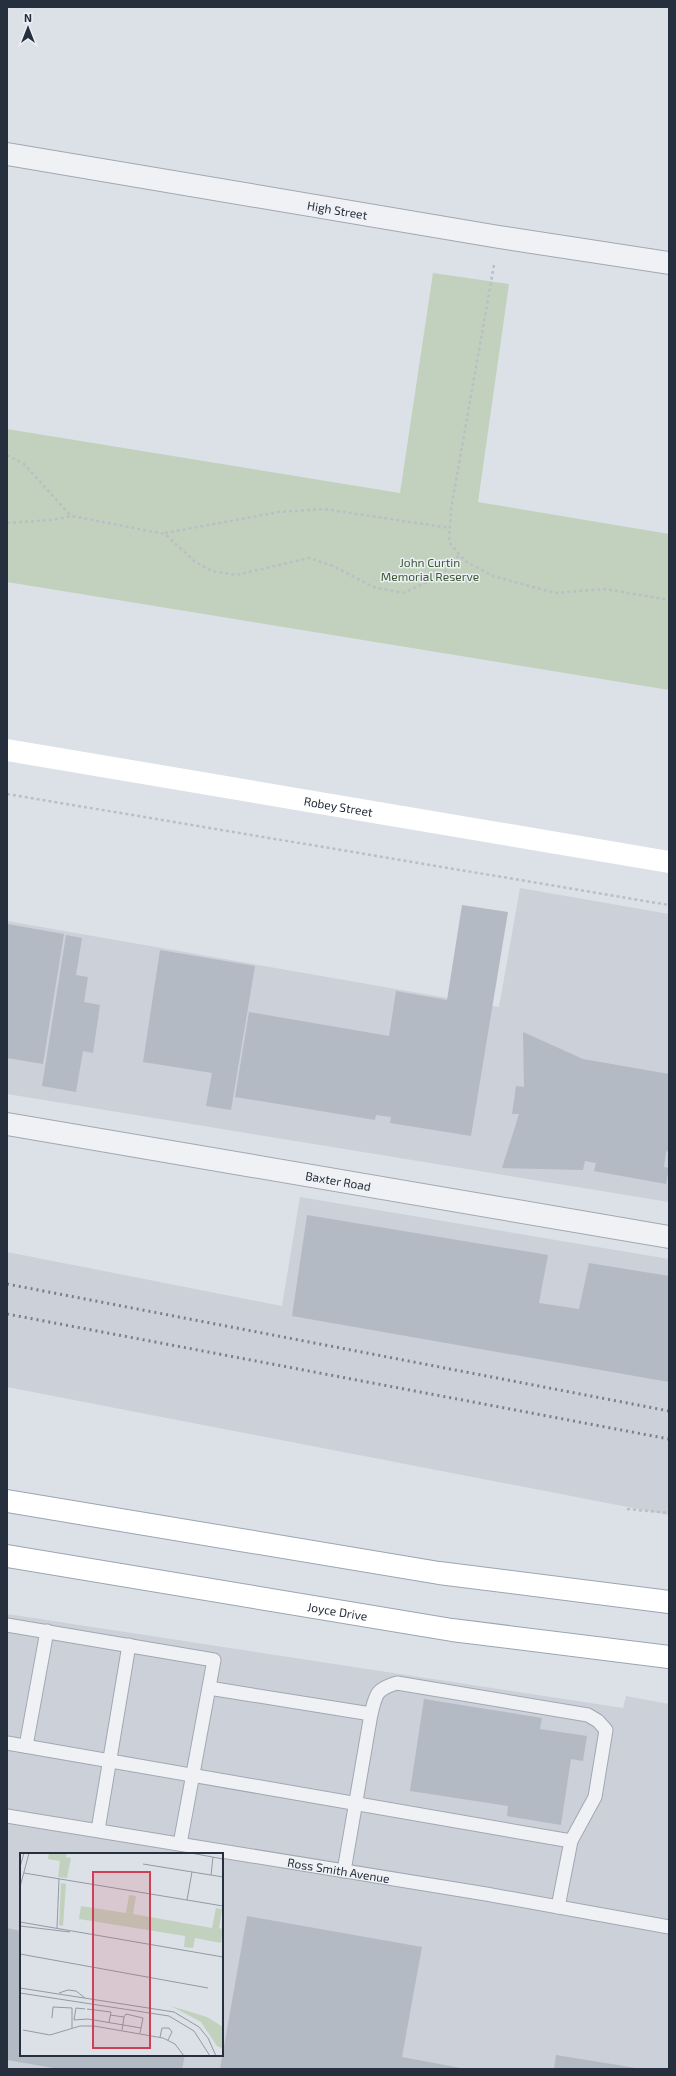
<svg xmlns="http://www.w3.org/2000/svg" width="676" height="2076" font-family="'Exo 2',sans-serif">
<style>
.built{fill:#cbd0d9;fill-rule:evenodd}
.green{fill:#c2d1bd}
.building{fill:#b4bac3}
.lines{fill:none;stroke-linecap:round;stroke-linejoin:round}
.lane-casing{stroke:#a2a8b1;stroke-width:15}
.street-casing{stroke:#a2a8b1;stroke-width:24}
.primary-casing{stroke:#9ca5b2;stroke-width:24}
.path{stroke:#bbbfc5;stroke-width:2.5;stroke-dasharray:3 3;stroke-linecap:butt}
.lane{stroke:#eff1f5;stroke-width:13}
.street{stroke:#eff1f5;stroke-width:22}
.secondary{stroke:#fff;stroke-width:22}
.primary{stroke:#fff;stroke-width:22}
.rail{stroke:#768090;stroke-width:3;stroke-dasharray:2 4;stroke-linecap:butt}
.labels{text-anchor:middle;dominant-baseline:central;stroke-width:3;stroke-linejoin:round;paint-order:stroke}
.street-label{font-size:12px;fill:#262f3d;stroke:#eceff4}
.park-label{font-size:12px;fill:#3b5933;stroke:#eceff4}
.inset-road{fill:none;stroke:#939aa3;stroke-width:1}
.view{fill:#cf3f55;fill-opacity:0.15;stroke:#cf3f55;stroke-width:2}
.inset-edge{fill:none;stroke:#262f3d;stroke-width:2}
</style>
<rect width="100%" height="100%" fill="#dce1e7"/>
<g class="built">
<path d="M520 888 669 914V1202L7 1094V921L499 1007Z"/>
<path d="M300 1197 669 1259V1515L7 1387V1252L282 1306Z"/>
<path d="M7 1614 623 1708 626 1696 669 1704V2069H7ZM21 1854H222V2055H21Z"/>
</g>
<path class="green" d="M433 273 509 284 478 502 669 534V690L7 582V429L400 493Z"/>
<g class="building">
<path d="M462 905 508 912 471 1136 390 1123 391 1117 376 1115 375 1120 235 1097 249 1012 389 1036 396 991 447 1000Z"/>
<path d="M7 924 64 934 43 1064 7 1058Z"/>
<path d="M66 935 82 938 76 975 88 977 84 1002 100 1005 93 1053 83 1051 76 1092 42 1086Z"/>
<path d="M160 950 255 966 231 1110 206 1106 212 1073 143 1062Z"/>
<path d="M523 1032 583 1059 669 1074V1152L666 1151 664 1167 669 1168 666 1184 594 1171 596 1163 585 1161 583 1170 502 1168 519 1114H512L516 1086 524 1087Z"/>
<path d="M307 1215 548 1255 539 1303 579 1309 589 1263 669 1276V1382L292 1316Z"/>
<path d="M424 1699 542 1718 540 1729 587 1736 583 1761 571 1759 561 1825 507 1816 508 1806 410 1791Z"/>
<path d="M247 1916 422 1947 402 2057 466 2069H220Z"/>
<path d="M7 1928 21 1931V2055H185L182 2069H59L7 2060Z"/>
<path d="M556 2055 636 2068V2069H554Z"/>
</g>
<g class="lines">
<defs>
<g id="lane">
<path d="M7 1625 214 1660 180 1844"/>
<path d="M209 1688 371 1714 344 1871"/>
<path d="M371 1714C376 1694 376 1689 397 1683L588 1715 598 1721 606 1730 595 1797 571 1841"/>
<path d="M7 1743 571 1841 558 1907"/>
<path d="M26 1746 47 1631"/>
<path id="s1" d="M7 1816 486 1894 669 1927"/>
<path d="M98 1830 129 1645"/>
</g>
<g id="street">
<path id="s2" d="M7 154 499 237 669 263"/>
<path id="s3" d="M7 1124 669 1237"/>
</g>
<g id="primary">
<path d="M7 1501 439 1573 669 1602"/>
<path id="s5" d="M7 1556 452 1630 669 1657"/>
</g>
</defs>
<use href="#lane" class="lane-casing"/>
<use href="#street" class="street-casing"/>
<use href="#primary" class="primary-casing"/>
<g class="path">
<path d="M494 265 451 509 449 542 465 561 493 576 555 593 605 589 669 600"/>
<path d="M7 455 24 464 71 516"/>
<path d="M7 523 52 520 72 516 165 534 194 561 212 571 236 575 309 558 333 566 373 587 403 593 441 576 460 554"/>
<path d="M165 533 279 512 324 509 450 528"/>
<path d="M7 794 669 905"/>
<path d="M627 1509 669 1513"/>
</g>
<use href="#lane" class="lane"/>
<use href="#street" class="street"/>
<path class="secondary" id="s4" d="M7 750 669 862"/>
<use href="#primary" class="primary"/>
<g class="rail">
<path d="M7 1284 669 1411"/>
<path d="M7 1314 669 1439"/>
</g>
</g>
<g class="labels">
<g class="street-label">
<text stroke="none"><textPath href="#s2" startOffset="335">High Street</textPath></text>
<text stroke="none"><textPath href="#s4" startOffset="336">Robey Street</textPath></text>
<text stroke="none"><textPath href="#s3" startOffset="336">Baxter Road</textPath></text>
<text stroke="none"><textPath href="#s5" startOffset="335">Joyce Drive</textPath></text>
<text stroke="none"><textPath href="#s1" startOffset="336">Ross Smith Avenue</textPath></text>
</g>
<g class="park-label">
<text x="430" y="562">John Curtin<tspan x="430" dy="14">Memorial Reserve</tspan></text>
</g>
</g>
<g transform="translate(20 1853)">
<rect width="203" height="203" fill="#dce1e7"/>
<path d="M29 0H47L46 4 51 5 47 25 38 24 40 8 28 6ZM41 30 46 31 43 73 39 72ZM109 42 116 43 113 61 192 75 196 55 202 56 199 75 203 76 201 90 175 85 173 95 164 94 165 83 59 66 61 53 106 60ZM151 153 187 164 203 174V196L197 193 181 169Z" fill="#c2d1bd"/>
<path class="inset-road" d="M171 0 203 6M123 11 203 24M0 14 4 0M4 20 203 53M191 22 193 4M0 34 9 0M167 47 172 19M0 69 203 104M0 73 50 79M37 75 39 26M0 101 188 135M0 135 154 159 179 174 188 185 196 203M0 140 149 163 174 178 190 203M39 140 48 137 56 138 65 145M65 156 56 155 54 167 68 166 121 175 120 180M67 156 91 159 89 169M90 162 104 164 102 177M104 164 106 161 123 165 121 175M32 165 33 154 52 155V175M3 177 30 182 60 173H74L143 185 155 191 164 203M140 184 142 175H149L152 179 148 187"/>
<path class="view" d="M73 19H130V195H73Z"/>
<rect width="203" height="203" class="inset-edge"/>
</g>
<rect width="676" height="2076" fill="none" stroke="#262f3d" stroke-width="16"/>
<g transform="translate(28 28)" stroke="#eceff4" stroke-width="3" paint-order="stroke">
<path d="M0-3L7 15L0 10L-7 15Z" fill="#262f3d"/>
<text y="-6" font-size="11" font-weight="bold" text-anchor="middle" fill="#262f3d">N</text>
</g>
</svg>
